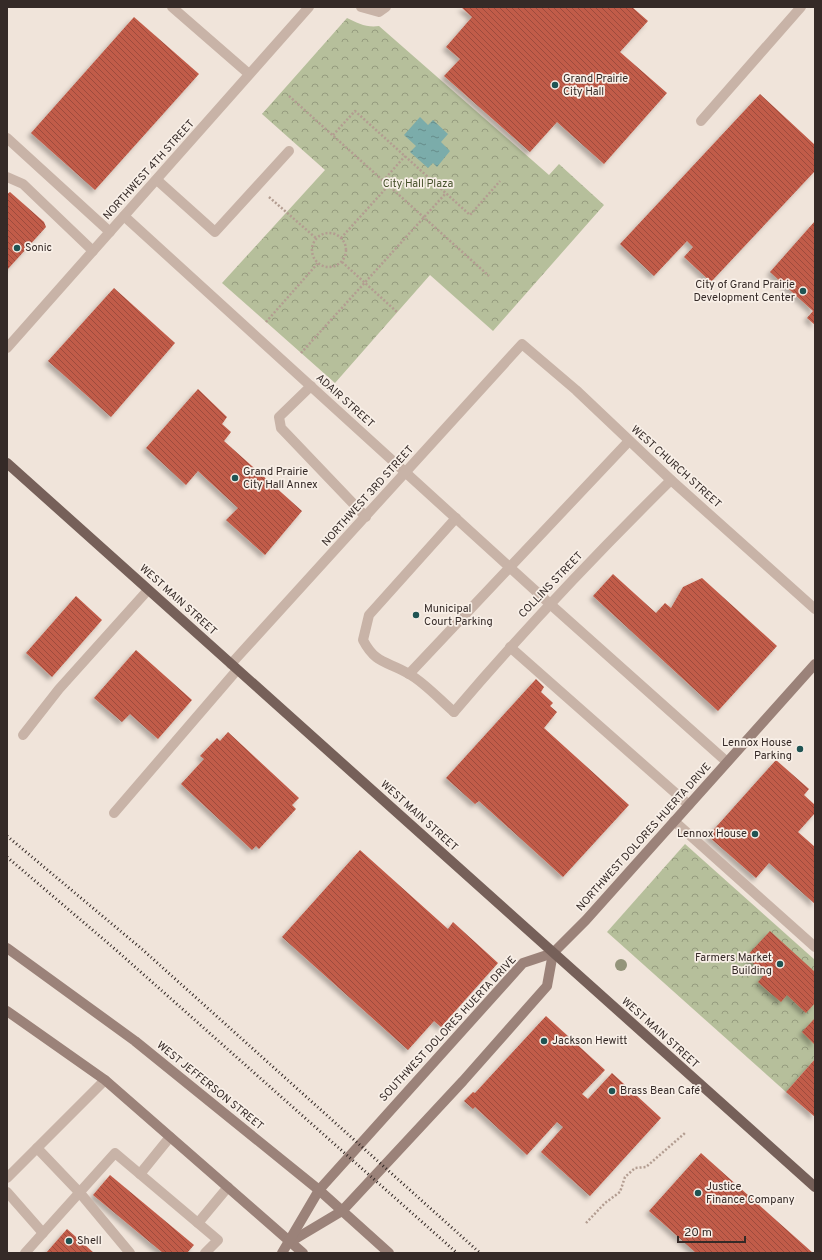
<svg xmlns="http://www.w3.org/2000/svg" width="822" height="1260" font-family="Overpass,sans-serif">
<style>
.park{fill:url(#park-crowns)}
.water{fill:url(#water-ripples)}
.building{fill:url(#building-back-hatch);filter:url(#shadow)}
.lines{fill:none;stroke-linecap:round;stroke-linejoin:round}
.path{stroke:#b39d91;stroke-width:2.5;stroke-dasharray:2 2;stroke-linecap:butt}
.lane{stroke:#c8b3a7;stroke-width:10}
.street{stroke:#c8b3a7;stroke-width:10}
.secondary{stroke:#9b8279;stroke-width:10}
.primary{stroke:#766059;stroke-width:10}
.rail{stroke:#352a27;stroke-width:3;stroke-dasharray:1 3;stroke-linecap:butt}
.tree{fill:#93947a}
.poi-dot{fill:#1f5453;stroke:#f8efe7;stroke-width:1.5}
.labels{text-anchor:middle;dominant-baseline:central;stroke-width:3.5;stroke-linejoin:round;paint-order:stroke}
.poi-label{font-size:11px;fill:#352a27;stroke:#f8efe7;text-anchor:start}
.street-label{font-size:11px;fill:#352a27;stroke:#f8efe7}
.park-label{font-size:11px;fill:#47522c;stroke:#f8efe7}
</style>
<defs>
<pattern id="park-crowns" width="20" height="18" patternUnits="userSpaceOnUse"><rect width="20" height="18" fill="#b6bf9b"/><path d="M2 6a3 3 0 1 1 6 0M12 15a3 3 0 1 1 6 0" fill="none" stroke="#959b7e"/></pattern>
<pattern id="water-ripples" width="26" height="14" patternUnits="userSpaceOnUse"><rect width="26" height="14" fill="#7bacaa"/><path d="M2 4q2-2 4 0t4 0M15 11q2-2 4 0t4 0" fill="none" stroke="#668c8a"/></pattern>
<pattern id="building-back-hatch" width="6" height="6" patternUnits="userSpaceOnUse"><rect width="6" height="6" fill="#c15b48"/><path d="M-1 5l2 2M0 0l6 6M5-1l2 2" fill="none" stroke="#9e4b3c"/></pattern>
<filter id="shadow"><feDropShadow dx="-3.5" dy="3.5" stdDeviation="2" flood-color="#0004"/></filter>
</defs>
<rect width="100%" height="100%" fill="#f0e4da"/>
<g class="park">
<path d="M347 18C357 23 367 28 379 26L549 175 559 164 604 205 493 331 430 275 335 383 222 283 325 170 262 114Z"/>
<path d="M685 844 815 960V1059L786 1092 607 932Z"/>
</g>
<path class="water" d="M420 117 428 125 433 120 448 134 441 142 450 151 437 167 433 163 428 168 410 152 416 146 404 135Z"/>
<g class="building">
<path d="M461 7H632L648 21 620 52 667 93 604 164 557 122 530 152 444 76 460 59 446 47 472 17Z"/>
<path d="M134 17 199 74 95 190 31 133Z"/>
<path d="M760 94 815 145V171L711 282 684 257 693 247 687 241 654 276 620 244Z"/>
<path d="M10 192 44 222 46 227 7 270V194Z"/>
<path d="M815 221V325L807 318 813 311 770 272Z"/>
<path d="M114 288 175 343 111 417 48 361Z"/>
<path d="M198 389 227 417 222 424 231 432 224 441 302 511 265 555 226 520 238 508 198 471 186 485 146 448Z"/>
<path d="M613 574 656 613 665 603 671 608 683 587 702 578 777 646 718 711 593 596Z"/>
<path d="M76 596 102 620 52 677 26 653Z"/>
<path d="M136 650 192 700 158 739 130 714 122 722 94 698Z"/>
<path d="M536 679 544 687 541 692 553 703 550 706 557 712 544 728 629 805 563 877 479 801 475 804 446 778Z"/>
<path d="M228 732 299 798 292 805 296 809 259 849 256 846 252 850 181 784 204 759 200 756 217 738 220 741Z"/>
<path d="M776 760 809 789 804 795 815 805V813L798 832 815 847V904L769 863 756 878 708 836Z"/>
<path d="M360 850 448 929 453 922 498 963 441 1027 434 1021 408 1050 282 937Z"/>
<path d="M770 931 815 972V1003L806 1013 787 995 781 1002 768 991 758 982 765 974 746 957Z"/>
<path d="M546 1016 605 1070 582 1094 588 1099 612 1073 661 1118 590 1196 541 1152 563 1127 557 1122 527 1155 475 1107 473 1109 464 1101 473 1092 475 1093Z"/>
<path d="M815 1018V1045L802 1032Z"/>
<path d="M815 1059V1117L786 1092Z"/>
<path d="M701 1153 777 1221 813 1253H696L666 1226 649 1211Z"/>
<path d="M110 1175 194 1245 187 1253H163L93 1195Z"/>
<path d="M67 1229 94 1253H46Z"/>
</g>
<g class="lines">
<g class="path">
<path d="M289 96 489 276"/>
<path d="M333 135 355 111 470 215 500 181"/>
<path d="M383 181 405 156"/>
<path d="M269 197 317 239"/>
<circle cx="329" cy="250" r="17"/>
<path d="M341 238 388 186"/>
<path d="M342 262 397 312"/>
<path d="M266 322 318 263"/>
<path d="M301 353 446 193"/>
<path d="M586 1223 605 1203 620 1192 625 1177 635 1168 646 1167 685 1133"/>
</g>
<g class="lane">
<path d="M361 7 379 12 386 7"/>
<path d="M7 138 110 232"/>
<path d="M7 177 23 184 93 251"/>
<path d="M157 180 215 232 289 151"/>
<path d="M311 386 279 417 281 428 366 517"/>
<path d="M550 604 727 762"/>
<path d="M510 647 689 805"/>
<path d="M409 674 629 441"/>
<path d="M454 712C440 700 425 683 409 674 388 661 376 665 363 640L369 615 456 518"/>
<path d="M23 735 59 689 148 590"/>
<path d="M114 813 237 670"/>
<path d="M674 821 815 947"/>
<path d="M37 1148 80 1193 130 1253"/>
<path d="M140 1174 170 1137"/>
<path d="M7 1192 43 1233 115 1153 218 1240 205 1253"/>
<path d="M198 1223 228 1187"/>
<path d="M25 1253 43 1233"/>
</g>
<g class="street">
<path d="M172 7 249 74"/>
<path d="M701 121 801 7"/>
<path d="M124 216 550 604"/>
<path d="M7 348 309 7"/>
<path d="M231 664 522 344 576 390 671 480 815 609"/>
<path d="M454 712C523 631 596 554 671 480"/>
<path d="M7 1178 105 1080"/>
</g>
<g class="secondary">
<path d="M7 948 135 1041 319 1190 389 1253"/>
<path d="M7 1011 105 1080 303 1253"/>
<path d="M290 1242 342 1211 463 1081 547 986 553 953"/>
<path d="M282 1253 319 1190 523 963 553 953 586 920 815 664"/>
</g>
<path class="primary" d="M7 463 815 1187"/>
<g class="rail">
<path d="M7 836 143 950 480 1253"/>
<path d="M7 857 116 950 457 1253"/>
</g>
</g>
<circle class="tree" cx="621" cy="965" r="6"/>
<g class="poi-dot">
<circle cx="555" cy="85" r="4"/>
<circle cx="17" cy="248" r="4"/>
<circle cx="803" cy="291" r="4"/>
<circle cx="235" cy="478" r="4"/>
<circle cx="416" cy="615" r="4"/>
<circle cx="800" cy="749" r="4"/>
<circle cx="755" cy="834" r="4"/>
<circle cx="780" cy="964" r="4"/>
<circle cx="544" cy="1041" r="4"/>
<circle cx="612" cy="1091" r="4"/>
<circle cx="698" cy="1193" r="4"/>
<circle cx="69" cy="1241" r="4"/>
</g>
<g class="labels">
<g class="poi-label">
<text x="563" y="79">Grand Prairie<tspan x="563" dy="13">City Hall</tspan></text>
<text x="25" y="248">Sonic</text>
<text x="795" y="285" text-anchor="end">City of Grand Prairie<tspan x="795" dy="13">Development Center</tspan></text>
<text x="243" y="472">Grand Prairie<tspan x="243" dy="13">City Hall Annex</tspan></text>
<text x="424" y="609">Municipal<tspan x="424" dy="13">Court Parking</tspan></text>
<text x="792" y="743" text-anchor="end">Lennox House<tspan x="792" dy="13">Parking</tspan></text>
<text x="747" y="834" text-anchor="end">Lennox House</text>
<text x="772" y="958" text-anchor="end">Farmers Market<tspan x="772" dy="13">Building</tspan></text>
<text x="552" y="1041">Jackson Hewitt</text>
<text x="620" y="1091">Brass Bean Café</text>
<text x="706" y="1187">Justice<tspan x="706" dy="13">Finance Company</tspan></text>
<text x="77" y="1241">Shell</text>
</g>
<g class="street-label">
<text transform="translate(149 170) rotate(-48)">NORTHWEST 4TH STREET</text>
<text transform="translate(345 401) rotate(42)">ADAIR STREET</text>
<text transform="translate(676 467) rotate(42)">WEST CHURCH STREET</text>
<text transform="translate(368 496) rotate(-48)">NORTHWEST 3RD STREET</text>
<text transform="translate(551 585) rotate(-46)">COLLINS STREET</text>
<text transform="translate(178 600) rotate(42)">WEST MAIN STREET</text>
<text transform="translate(419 816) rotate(42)">WEST MAIN STREET</text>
<text transform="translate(644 837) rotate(-48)">NORTHWEST DOLORES HUERTA DRIVE</text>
<text transform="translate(448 1029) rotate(-47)">SOUTHWEST DOLORES HUERTA DRIVE</text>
<text transform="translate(660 1033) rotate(42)">WEST MAIN STREET</text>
<text transform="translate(210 1086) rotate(39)">WEST JEFFERSON STREET</text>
</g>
<g class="park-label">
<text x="418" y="184">City Hall Plaza</text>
</g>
</g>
<rect width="822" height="1260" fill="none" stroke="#352a27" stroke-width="16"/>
<path d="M678 1236v6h67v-6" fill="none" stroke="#352a27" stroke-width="2"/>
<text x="684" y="1236" font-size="12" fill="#352a27" stroke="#f8efe7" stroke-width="3" paint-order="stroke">20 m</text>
</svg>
